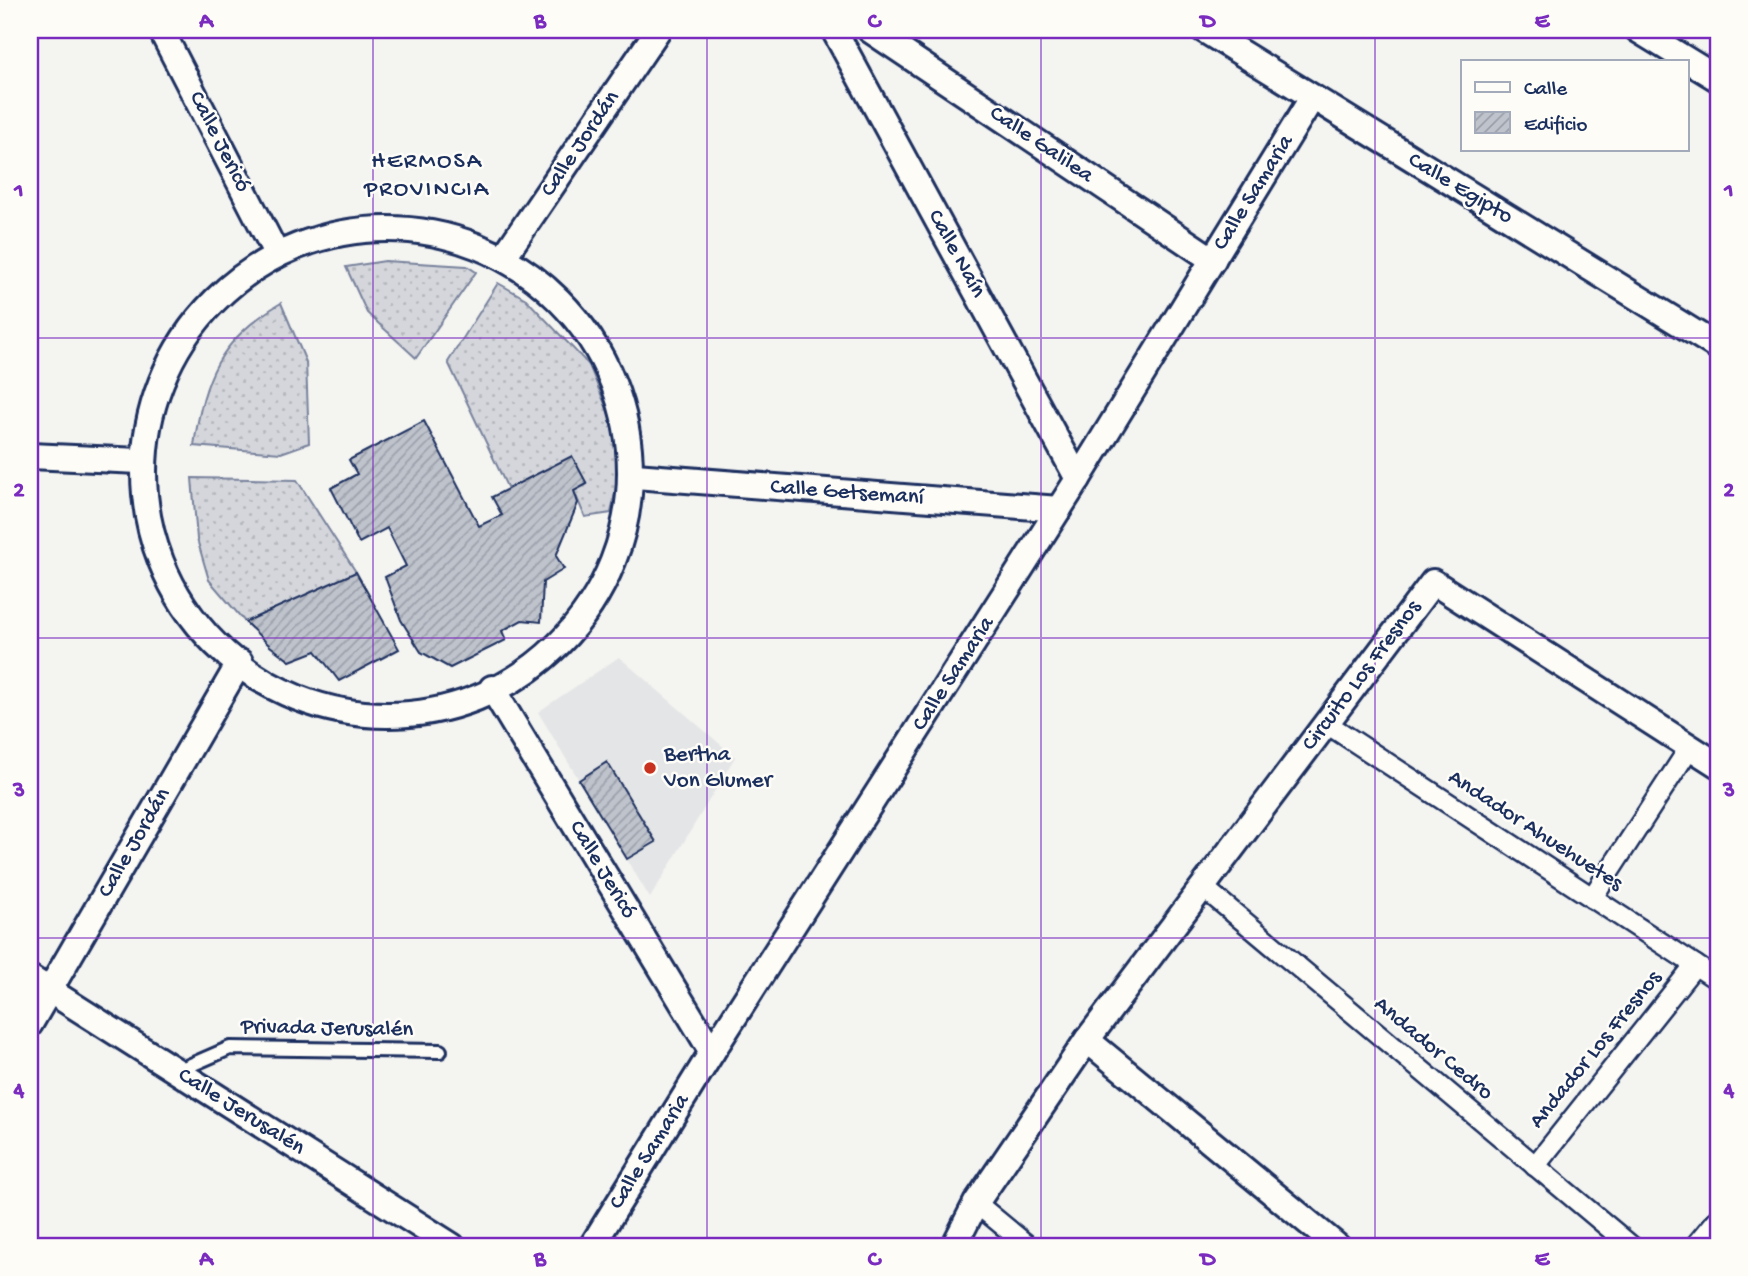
<svg xmlns="http://www.w3.org/2000/svg" width="1748" height="1276" font-family="'Gochi Hand',sans-serif">
<style>
.built{fill:#e4e5e6}
.garden{fill:url(#garden-dots);stroke:#78829c;stroke-width:2}
.building{fill:url(#building-hatch);stroke:#1b2f5e;stroke-width:2}
.lines{fill:none;stroke-linecap:round;stroke-linejoin:round}
.service-casing{stroke:#1b2f5e;stroke-width:18}
.pedestrian-casing{stroke:#1b2f5e;stroke-width:24}
.minor-casing{stroke:#1b2f5e;stroke-width:30}
.service{stroke:#fdfcf7;stroke-width:12}
.pedestrian{stroke:#fdfcf7;stroke-width:19}
.minor{stroke:#fdfcf7;stroke-width:24}
.grid{fill:none;stroke:#7b2cbf;stroke-width:2;stroke-opacity:0.55}
.poi-dot{fill:#c8321e;stroke:#fdfcf7;stroke-width:2.5}
.labels{text-anchor:middle;dominant-baseline:central;stroke-width:5;stroke-linejoin:round;paint-order:stroke}
.street-label{font-size:23px;fill:#1b2f5e;stroke:#fdfcf7}
.poi-label{font-size:23px;fill:#1b2f5e;stroke:#fdfcf7;text-anchor:start}
.neighbourhood-label{font-size:24px;letter-spacing:2px;fill:#1b2f5e;stroke:#fdfcf7}
.neatline{fill:none;stroke:#7b2cbf;stroke-width:2.5}
.grid-label{font-size:23px;text-anchor:middle;font-weight:bold;fill:#7b2cbf}
</style>
<defs>
<pattern id="garden-dots" width="8" height="8" patternUnits="userSpaceOnUse" patternTransform="scale(1.75)"><rect width="8" height="8" fill="#d4d6db"/><path d="M2 2h.1M6 6h.1" fill="none" stroke="#b5b8be" stroke-width="1.8" stroke-linecap="round"/></pattern>
<pattern id="building-hatch" width="6" height="6" patternUnits="userSpaceOnUse" patternTransform="scale(1.75)"><rect width="6" height="6" fill="#bfc3cc"/><path d="M-1 1l2-2M0 6l6-6M5 7l2-2" fill="none" stroke="#9a9fa9"/></pattern>
</defs>
<rect width="100%" height="100%" fill="#f4f4f1"/>
<filter id="ink" filterUnits="userSpaceOnUse"><feTurbulence type="fractalNoise" baseFrequency=".0143" numOctaves="2"/><feDisplacementMap in="SourceGraphic" scale="14" xChannelSelector="R" yChannelSelector="G"/><feConvolveMatrix kernelMatrix="1 2 1 2 8 2 1 2 1" color-interpolation-filters="sRGB"/></filter>
<g filter="url(#ink)">
<path class="built" d="M619 657 735 757 650 898 538 712Z"/>
<g class="garden">
<path d="M385 261 467 266 476 272 416 358 367 313 346 267Z"/>
<path d="M498 283 526 299 589 365 617 433 620 468 611 513 585 517 574 491 586 483 572 456 508 489 448 362Z"/>
<path d="M281 303 306 362 309 443 281 453 194 446C203 378 220 339 281 303Z"/>
<path d="M192 478 297 480 356 572 245 622 209 580 197 539Z"/>
</g>
<g class="building">
<path d="M424 421 479 526 502 515 492 497 572 456 587 484 574 491 578 503 556 556 564 569 543 582 541 622 522 620 502 631 506 640 450 668 421 652 401 620 385 577 406 566 387 528 359 543 331 488 357 474 349 460Z"/>
<path d="M356 572 399 649 339 681 316 651 290 661 270 646 245 622Z"/>
<path d="M607 762 656 842 627 859 579 780Z"/>
</g>
<g class="lines">
<defs>
<path id="service" d="M177 1071 230 1048 440 1051"/>
<g id="pedestrian">
<path d="M1326 723 1718 980"/>
<path d="M1204 888 1631 1246"/>
<path d="M1592 898 1690 747"/>
<path d="M1535 1166 1695 965"/>
<path d="M976 1203 1028 1246"/>
</g>
<g id="minor">
<path d="M161 30 277 255"/>
<path d="M834 30 1078 479"/>
<path d="M870 30 1213 260"/>
<path d="M1204 30 1718 347"/>
<path d="M1638 30 1718 79"/>
<circle cx="387" cy="472" r="243"/>
<path d="M503 258 658 30"/>
<path d="M30 456 140 461"/>
<path d="M635 476 1059 509"/>
<path d="M492 688 712 1052"/>
<path d="M30 978 452 1246"/>
<path d="M30 1024 240 662"/>
<path d="M1087 1040 1337 1246"/>
<path d="M592 1246 712 1052 1078 479 1312 98"/>
<path d="M954 1246 976 1203 1087 1040 1433 582 1718 765"/>
<path d="M1699 1246 1718 1223"/>
</g>
</defs>
<use href="#service" class="service-casing"/>
<use href="#pedestrian" class="pedestrian-casing"/>
<use href="#minor" class="minor-casing"/>
<use href="#service" class="service"/>
<use href="#pedestrian" class="pedestrian"/>
<use href="#minor" class="minor"/>
</g>
</g>
<path class="grid" d="M373 30V1246M707 30V1246M1041 30V1246M1375 30V1246M30 338H1718M30 638H1718M30 938H1718"/>
<circle class="poi-dot" cx="650" cy="768" r="7"/>
<g class="labels">
<g class="street-label">
<text transform="translate(219 142) rotate(63)">Calle Jericó</text>
<text transform="translate(581 144) rotate(-56)">Calle Jordán</text>
<text transform="translate(1041 145) rotate(34)">Calle Galilea</text>
<text transform="translate(1460 189) rotate(31)">Calle Egipto</text>
<text transform="translate(1254 193) rotate(-58)">Calle Samaria</text>
<text transform="translate(956 254) rotate(61)">Calle Naín</text>
<text transform="translate(847 493) rotate(4)">Calle Getsemaní</text>
<text transform="translate(954 674) rotate(-57)">Calle Samaria</text>
<text transform="translate(1362 676) rotate(-53)">Circuito Los Fresnos</text>
<text transform="translate(1535 831) rotate(33)">Andador Ahuehuetes</text>
<text transform="translate(135 843) rotate(-60)">Calle Jordán</text>
<text transform="translate(602 870) rotate(59)">Calle Jericó</text>
<text transform="translate(327 1029) rotate(1)">Privada Jerusalén</text>
<text transform="translate(1433 1049) rotate(40)">Andador Cedro</text>
<text transform="translate(1596 1050) rotate(-51)">Andador Los Fresnos</text>
<text transform="translate(241 1112) rotate(32)">Calle Jerusalén</text>
<text transform="translate(650 1152) rotate(-58)">Calle Samaria</text>
</g>
<g class="poi-label">
<text x="664" y="755">Bertha<tspan x="664" dy="26">Von Glumer</tspan></text>
</g>
<g class="neighbourhood-label">
<text x="427" y="162">HERMOSA<tspan x="427" dy="28">PROVINCIA</tspan></text>
</g>
</g>
<rect width="1748" height="1276" fill="none" stroke="#fdfcf7" stroke-width="77"/>
<rect x="1461" y="60" width="228" height="91" fill="#fdfcf7" stroke="#a3aaba" stroke-width="2"/>
<rect x="1475" y="82" width="35" height="10" fill="#fdfcf7" stroke="#a3aaba" stroke-width="2"/>
<text x="1524" y="94" font-size="21" fill="#1b2f5e">Calle</text>
<rect x="1475" y="112" width="35" height="21" fill="url(#building-hatch)" stroke="#a3aaba" stroke-width="2"/>
<text x="1524" y="130" font-size="21" fill="#1b2f5e">Edificio</text>
<rect x="38" y="38" width="1672" height="1200" class="neatline"/>
<g class="grid-label">
<text x="206" y="27">A</text>
<text x="540" y="27">B</text>
<text x="874" y="27">C</text>
<text x="1208" y="27">D</text>
<text x="1542" y="27">E</text>
<text x="19" y="196">1</text>
<text x="1729" y="196">1</text>
<text x="19" y="496">2</text>
<text x="1729" y="496">2</text>
<text x="19" y="796">3</text>
<text x="1729" y="796">3</text>
<text x="19" y="1096">4</text>
<text x="1729" y="1096">4</text>
<text x="206" y="1265">A</text>
<text x="540" y="1265">B</text>
<text x="874" y="1265">C</text>
<text x="1208" y="1265">D</text>
<text x="1542" y="1265">E</text>
</g>
</svg>
